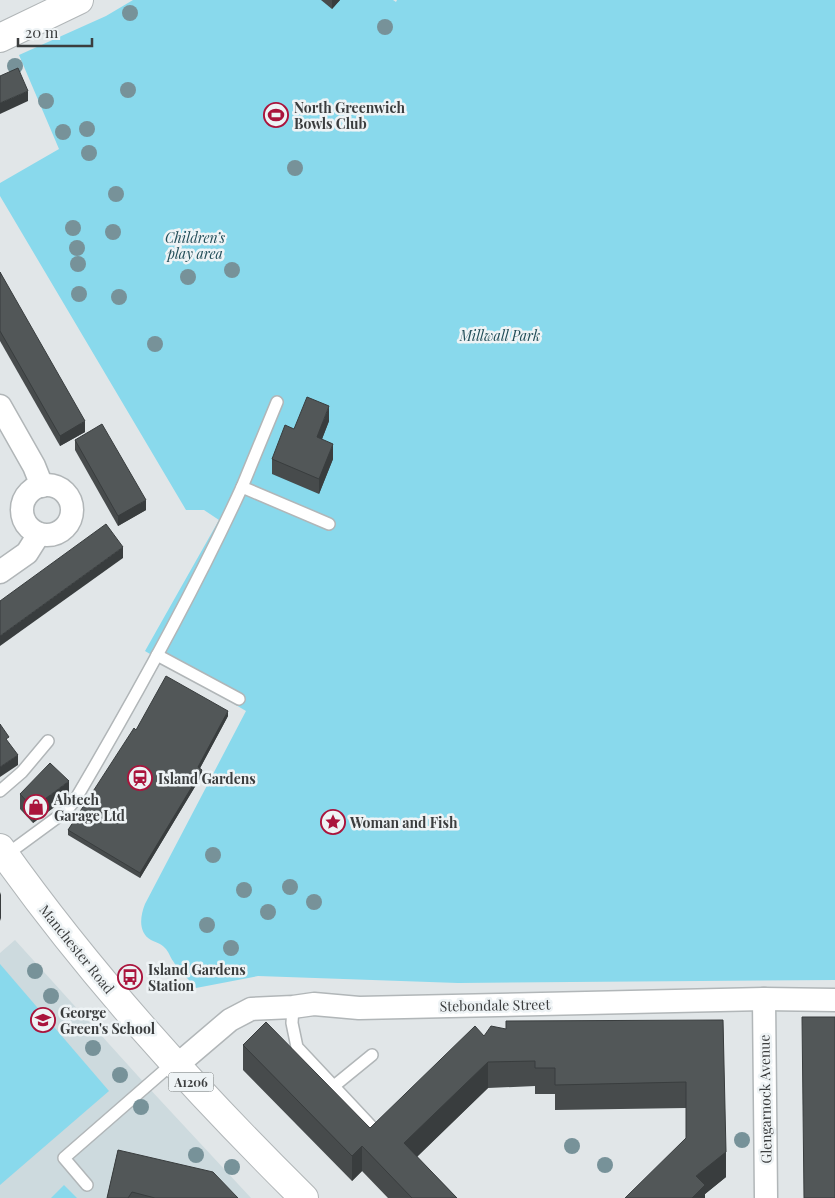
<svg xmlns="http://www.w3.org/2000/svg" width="835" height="1198" font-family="'Playfair Display',serif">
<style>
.built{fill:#cddade}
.green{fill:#89d9ec}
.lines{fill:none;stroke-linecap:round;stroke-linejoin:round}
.lane-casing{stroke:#b1b6b8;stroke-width:14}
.street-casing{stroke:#b1b6b8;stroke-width:25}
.secondary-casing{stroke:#b1b6b8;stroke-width:30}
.primary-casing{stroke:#b1b6b8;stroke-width:30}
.lane{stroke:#fff;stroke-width:11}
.street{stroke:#fff;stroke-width:22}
.secondary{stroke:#fff;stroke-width:28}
.primary{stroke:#fff;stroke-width:28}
.tree{fill:#779299}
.wall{fill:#474b4c}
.shaded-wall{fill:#393d3e}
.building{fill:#525758;stroke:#393d3e}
.labels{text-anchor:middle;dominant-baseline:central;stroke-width:5;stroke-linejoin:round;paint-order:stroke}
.shield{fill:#eef3f5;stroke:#717475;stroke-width:1}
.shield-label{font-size:12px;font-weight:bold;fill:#3b3d3e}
.poi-label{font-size:14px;font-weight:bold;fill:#3b3d3e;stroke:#eef3f5;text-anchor:start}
.park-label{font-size:14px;font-style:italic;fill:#214d58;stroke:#eef3f5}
.street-label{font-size:14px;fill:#3b3d3e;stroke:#eef3f5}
</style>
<rect width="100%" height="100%" fill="#e1e6e8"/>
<path class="built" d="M15 940 147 1086 251 1198H0V953Z"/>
<g class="green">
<path d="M133 0H393L396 2 397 0H835V980L458 983 258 976 196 988C189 979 179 971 173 961 170 957 169 952 165 948 160 943 157 943 151 940 138 932 140 917 145 904L246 711 145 651 219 520 204 510H186L0 196V183L59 149 19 55 106 16Z"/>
<path d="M0 964 109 1091 0 1185Z"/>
<path d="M64 1185 77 1198H51Z"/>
</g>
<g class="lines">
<defs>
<g id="lane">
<path d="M242 487 277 402"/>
<path d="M157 655 239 699"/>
<path d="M0 791 22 772 48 741"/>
<path d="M6 855 66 811 75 800C135 698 193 594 242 487L329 524"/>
<path d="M293 1007 292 1023 297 1047 371 1126"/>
<path d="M334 1086 372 1055"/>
<path d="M87 1185 64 1158 173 1063"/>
</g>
<g id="street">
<path d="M0 406 34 466 42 486"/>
<circle cx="47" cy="510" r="25"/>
<path d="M0 572 27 553 39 534"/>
<path d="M764 999 766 1198"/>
<path d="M176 1066 230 1020 251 1009 293 1007 314 1004 359 1008 764 999 835 1000"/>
</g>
<path id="secondary" d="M0 38 79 0"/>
<path id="primary" d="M0 848C90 975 194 1089 304 1198"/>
</defs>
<use href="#lane" class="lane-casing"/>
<use href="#street" class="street-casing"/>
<use href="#secondary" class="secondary-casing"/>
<use href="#primary" class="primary-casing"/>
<use href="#lane" class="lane"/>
<use href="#street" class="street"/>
<use href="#secondary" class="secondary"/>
<use href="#primary" class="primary"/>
</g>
<g class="tree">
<circle cx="130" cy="13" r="8"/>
<circle cx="385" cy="27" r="8"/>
<circle cx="15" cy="66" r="8"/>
<circle cx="128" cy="90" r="8"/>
<circle cx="46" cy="101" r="8"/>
<circle cx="87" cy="129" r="8"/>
<circle cx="63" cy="132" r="8"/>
<circle cx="89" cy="153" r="8"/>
<circle cx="295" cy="168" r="8"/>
<circle cx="116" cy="194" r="8"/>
<circle cx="73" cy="228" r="8"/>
<circle cx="113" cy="232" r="8"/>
<circle cx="77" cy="248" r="8"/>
<circle cx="78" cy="264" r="8"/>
<circle cx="232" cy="270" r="8"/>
<circle cx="188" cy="277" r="8"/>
<circle cx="79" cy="294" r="8"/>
<circle cx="119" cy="297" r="8"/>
<circle cx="155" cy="344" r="8"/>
<circle cx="213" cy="855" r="8"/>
<circle cx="290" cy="887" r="8"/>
<circle cx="244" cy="890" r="8"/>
<circle cx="314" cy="902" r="8"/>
<circle cx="268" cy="912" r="8"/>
<circle cx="207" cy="925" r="8"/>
<circle cx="231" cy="948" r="8"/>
<circle cx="35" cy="971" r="8"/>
<circle cx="51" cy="996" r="8"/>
<circle cx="93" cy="1048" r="8"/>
<circle cx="120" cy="1075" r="8"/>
<circle cx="141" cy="1107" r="8"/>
<circle cx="742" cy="1140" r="8"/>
<circle cx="572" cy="1146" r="8"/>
<circle cx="196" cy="1155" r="8"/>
<circle cx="605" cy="1165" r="8"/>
<circle cx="232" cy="1167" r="8"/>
</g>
<g class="wall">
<path d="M321 0H340L332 9Z"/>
<path d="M0 272 85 432 60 446 0 341Z"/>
<path d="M329 421 322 439 333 459 319 494 272 474V459L294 429Z"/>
<path d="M75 440 146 510 118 526 75 450Z"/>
<path d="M228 716 200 768 202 775 140 878 68 835V830L136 730Z"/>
<path d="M20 794 69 796 33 823 20 809Z"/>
<path d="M723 1020 726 1177 705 1194V1198L686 1138V1108L555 1110V1094H535V1086L488 1088 417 1157 457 1198H388L362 1171 352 1181 243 1070V1045L370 1128 484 1036 506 1029Z"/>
<path d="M118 1150 238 1198H107Z"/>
</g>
<g class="shaded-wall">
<path d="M332 0H340L332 9Z"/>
<path d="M28 91V101L0 114V103Z"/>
<path d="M329 406V421L317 452V437Z"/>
<path d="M85 421V432L60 446V436Z"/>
<path d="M333 444V459L319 494V479Z"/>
<path d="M146 500V510L118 526V516Z"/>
<path d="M123 547V558L0 646V636Z"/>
<path d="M228 711V716L198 772V767Z"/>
<path d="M18 755V765L0 777V767Z"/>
<path d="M202 770V775L140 878V873Z"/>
<path d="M69 781V796L33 823V808Z"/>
<path d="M1 892V918L0 921V895Z"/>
<path d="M488 1062V1088L404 1169V1143Z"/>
<path d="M362 1146V1171L352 1181V1156Z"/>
<path d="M726 1152V1177L705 1194V1198H692L696 1176Z"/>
</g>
<g class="building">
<path d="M18 68 28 91 0 103V76Z"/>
<path d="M0 272 85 421 60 436 0 331Z"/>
<path d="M307 397 329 406 317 437 333 444 319 479 272 459 285 425 294 429Z"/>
<path d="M102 424 146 500 118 516 75 440Z"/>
<path d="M106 524 123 547 0 636V601Z"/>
<path d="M166 676 228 711 198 767 202 770 140 873 68 830 134 728 136 730Z"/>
<path d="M0 724 9 737 6 739 18 755 0 767Z"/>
<path d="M50 763 69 781 33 808 20 794Z"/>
<path d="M802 1017H835V1198H804Z"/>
<path d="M723 1020 726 1152 696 1176 705 1185 692 1198H625L686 1138V1082L555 1085V1068H535V1061L488 1062 404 1143 457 1198H412L362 1146 352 1156 243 1045 266 1022 370 1128 475 1026 484 1036 491 1026 506 1029V1021Z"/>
<path d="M118 1150 213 1172 238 1198H155L132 1192 128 1198H107Z"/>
</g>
<defs>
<symbol id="stadium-ring" viewBox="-11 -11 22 22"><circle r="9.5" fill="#eef3f5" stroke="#aa143c" stroke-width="1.5"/><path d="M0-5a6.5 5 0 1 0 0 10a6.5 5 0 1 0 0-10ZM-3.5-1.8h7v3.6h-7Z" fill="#aa143c"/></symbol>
<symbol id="station-ring" viewBox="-11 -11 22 22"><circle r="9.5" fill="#eef3f5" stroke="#aa143c" stroke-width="1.5"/><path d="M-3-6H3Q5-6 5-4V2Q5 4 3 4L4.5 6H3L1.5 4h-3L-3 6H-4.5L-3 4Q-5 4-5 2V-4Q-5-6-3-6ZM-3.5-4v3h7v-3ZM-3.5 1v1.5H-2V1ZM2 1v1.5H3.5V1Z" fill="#aa143c"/></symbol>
<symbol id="shop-ring" viewBox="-11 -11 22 22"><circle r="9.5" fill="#eef3f5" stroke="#aa143c" stroke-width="1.5"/><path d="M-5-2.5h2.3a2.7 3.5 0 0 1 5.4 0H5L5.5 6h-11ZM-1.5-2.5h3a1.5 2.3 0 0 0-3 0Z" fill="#aa143c"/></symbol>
<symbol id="sight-ring" viewBox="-11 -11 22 22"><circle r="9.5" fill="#eef3f5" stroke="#aa143c" stroke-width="1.5"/><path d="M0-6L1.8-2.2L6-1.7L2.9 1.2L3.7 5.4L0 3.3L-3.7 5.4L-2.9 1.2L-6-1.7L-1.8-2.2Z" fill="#aa143c"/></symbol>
<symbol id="bus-ring" viewBox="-11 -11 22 22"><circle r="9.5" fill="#eef3f5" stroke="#aa143c" stroke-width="1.5"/><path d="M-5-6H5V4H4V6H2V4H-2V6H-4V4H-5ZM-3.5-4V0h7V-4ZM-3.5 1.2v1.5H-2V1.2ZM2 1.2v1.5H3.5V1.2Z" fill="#aa143c"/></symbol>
<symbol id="school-ring" viewBox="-11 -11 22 22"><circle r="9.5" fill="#eef3f5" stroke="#aa143c" stroke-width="1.5"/><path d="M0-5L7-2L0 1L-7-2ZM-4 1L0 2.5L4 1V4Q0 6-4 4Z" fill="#aa143c"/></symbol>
</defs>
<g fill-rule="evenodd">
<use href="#stadium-ring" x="262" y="101" width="28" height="28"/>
<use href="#station-ring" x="126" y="764" width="28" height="28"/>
<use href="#shop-ring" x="22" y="793" width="28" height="28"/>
<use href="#sight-ring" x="319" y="808" width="28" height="28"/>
<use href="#bus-ring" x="116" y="963" width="28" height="28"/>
<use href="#school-ring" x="29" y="1006" width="28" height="28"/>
</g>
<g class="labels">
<rect class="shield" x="168.5" y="1072.5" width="45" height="19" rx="4"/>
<g class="shield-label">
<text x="191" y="1082">A1206</text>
</g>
<g class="poi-label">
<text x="294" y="107">North Greenwich<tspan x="294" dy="16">Bowls Club</tspan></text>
<text x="158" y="778">Island Gardens</text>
<text x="54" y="799">Abtech<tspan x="54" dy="16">Garage Ltd</tspan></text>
<text x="350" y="822">Woman and Fish</text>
<text x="148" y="969">Island Gardens<tspan x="148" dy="16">Station</tspan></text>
<text x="60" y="1012">George<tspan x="60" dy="16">Green's School</tspan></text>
</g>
<g class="park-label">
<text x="195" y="237">Children’s<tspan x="195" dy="16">play area</tspan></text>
<text x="500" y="335">Millwall Park</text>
</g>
<g class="street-label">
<text transform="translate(77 949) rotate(51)">Manchester Road</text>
<text transform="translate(495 1005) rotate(-1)">Stebondale Street</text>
<text transform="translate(765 1099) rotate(-91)">Glengarnock Avenue</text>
</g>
</g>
<path d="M18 38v8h74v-8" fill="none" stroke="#3b3d3e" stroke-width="2.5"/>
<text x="25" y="38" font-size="15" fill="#3b3d3e" stroke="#eef3f5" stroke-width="4" paint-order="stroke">20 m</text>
</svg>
